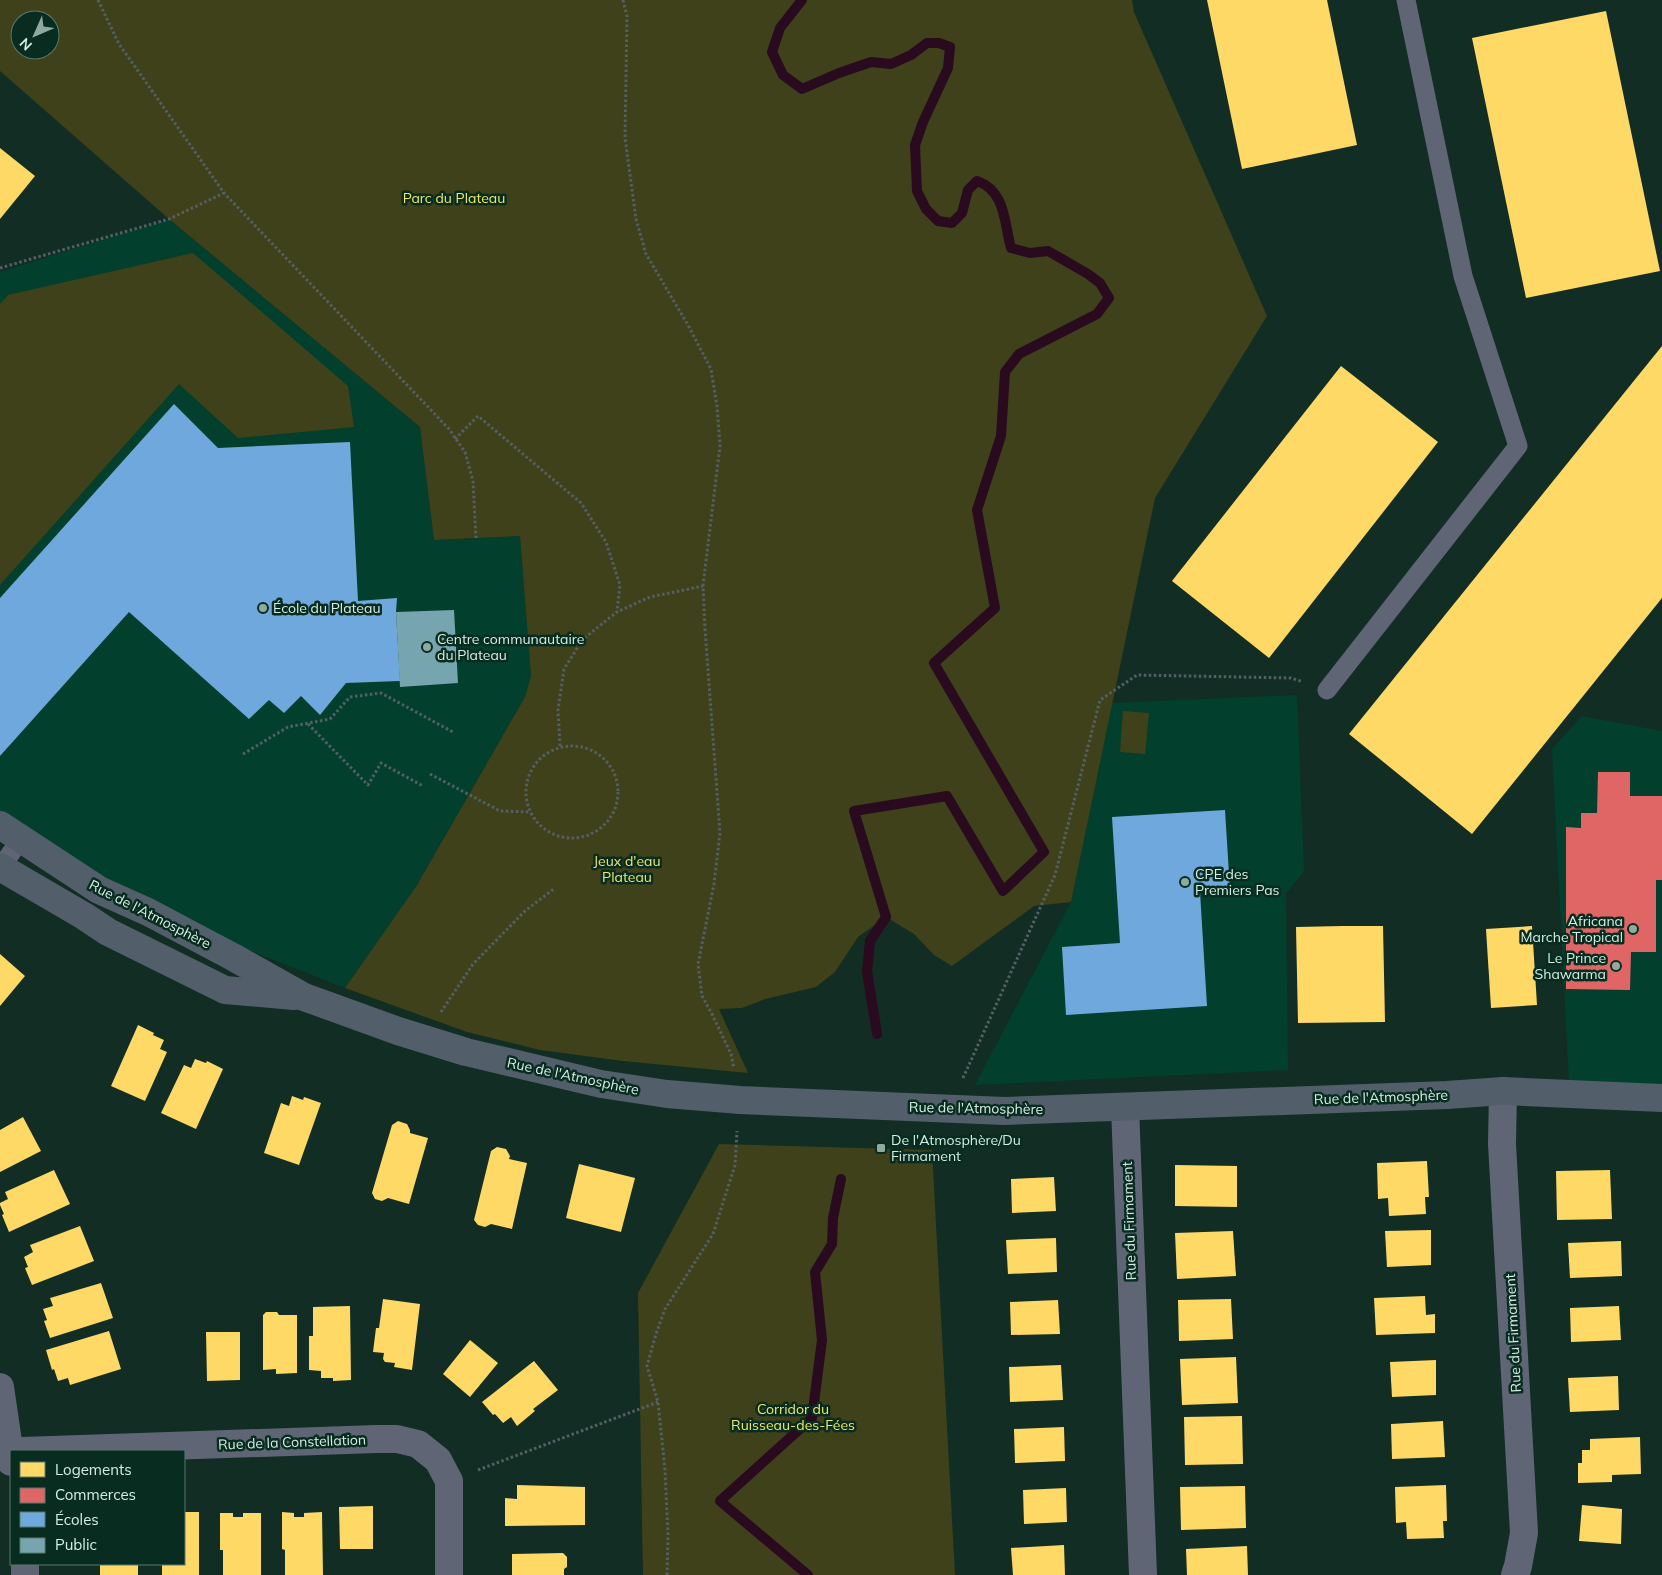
<svg xmlns="http://www.w3.org/2000/svg" width="1662" height="1575" font-family="Mulish,sans-serif">
<style>
.built{fill:#033f2d}
.green{fill:#3f411a;fill-rule:evenodd}
.homes{fill:#ffd966}
.shops{fill:#e06666}
.schools{fill:#6fa8dc}
.public{fill:#76a5af}
.lines{fill:none;stroke-linecap:round;stroke-linejoin:round}
.stream{stroke:#290a1f;stroke-width:10}
.path{stroke:#546065;stroke-width:3;stroke-dasharray:2.5 2.5;stroke-linecap:butt}
.lane{stroke:#5f6574;stroke-width:19}
.street{stroke:#5f6574;stroke-width:28}
.secondary{stroke:#525f6a;stroke-width:28}
.poi-dot{fill:#90aaa0;stroke:#082c20;stroke-width:2}
.labels{text-anchor:middle;dominant-baseline:central;stroke-width:5;stroke-linejoin:round;paint-order:stroke}
.park-label{font-size:14px;fill:#f0e95f;stroke:#082c20}
.poi-label{font-size:14px;fill:#d5ede2;stroke:#082c20;text-anchor:start}
.street-label{font-size:14px;fill:#d5ede2;stroke:#082c20}
</style>
<rect width="100%" height="100%" fill="#112d24"/>
<g class="built">
<path d="M169 219 420 427 434 540 520 536 531 676 525 697 417 885 345 988 185 925 0 817V272Z"/>
<path d="M1297 695 1304 871 1286 894 1288 1070 975 1085 1071 902 1111 703Z"/>
<path d="M1582 716 1662 731V1087L1569 1083 1552 749Z"/>
</g>
<g class="green">
<path d="M0 0H1132L1134 12 1267 316 1155 498 1071 902 1034 906 952 966 934 955 914 934 886 917 858 937 835 972 816 987 765 999 742 1008 719 1009 748 1073 623 1061 540 1050 467 1032 345 988 417 885 525 697 531 676 520 536 434 540 420 427 169 219 0 71ZM20 20H50V50H20Z"/>
<path d="M193 253 348 386 354 427 238 438 179 384 0 585V304L8 295Z"/>
<path d="M1123 711 1149 713 1145 754 1120 752Z"/>
<path d="M719 1144 932 1150 955 1575H643L638 1293Z"/>
</g>
<g class="homes">
<path d="M1207 0H1327L1357 145 1242 169Z"/>
<path d="M1606 11 1660 271 1526 298 1472 38Z"/>
<path d="M0 148 35 176 0 219Z"/>
<path d="M1662 346V598L1472 834 1349 734Z"/>
<path d="M1341 366 1438 442 1269 658 1172 581Z"/>
<path d="M1343 926H1383L1385 1022 1298 1023 1296 927Z"/>
<path d="M1532 926 1537 1005 1491 1008 1486 929Z"/>
<path d="M0 954 25 976 0 1006Z"/>
<path d="M138 1025 154 1033 153 1035 164 1040 160 1049 167 1052 145 1101 111 1086Z"/>
<path d="M195 1059 206 1063 207 1061 223 1069 196 1129 161 1113 184 1065 191 1068Z"/>
<path d="M292 1096 303 1100 304 1097 321 1103 299 1165 264 1153 281 1103 289 1106Z"/>
<path d="M23 1117 41 1151 0 1172V1130Z"/>
<path d="M398 1121 407 1124 410 1130V1133L428 1138 409 1204 388 1198 382 1201 375 1199 372 1193 392 1125Z"/>
<path d="M497 1147 506 1149 510 1156 509 1159 527 1163 512 1229 491 1224 485 1227 478 1225 474 1220 491 1151Z"/>
<path d="M1427 1161 1429 1197H1425L1426 1214 1389 1216 1388 1198 1378 1199 1377 1163Z"/>
<path d="M579 1164 635 1178 621 1232 566 1218Z"/>
<path d="M1175 1165 1237 1166V1207L1175 1206Z"/>
<path d="M54 1170 70 1204 9 1232 2 1215 4 1214 0 1205V1203L8 1199 5 1192Z"/>
<path d="M1610 1170 1612 1219 1557 1220 1556 1171Z"/>
<path d="M1054 1177 1056 1211 1012 1213 1011 1179Z"/>
<path d="M80 1226 94 1261 32 1285 25 1268 28 1267 24 1257 33 1252 30 1245Z"/>
<path d="M1431 1230V1265L1387 1267 1385 1231Z"/>
<path d="M1233 1231 1236 1276 1177 1279 1175 1233Z"/>
<path d="M1056 1238 1057 1272 1008 1274 1006 1240Z"/>
<path d="M1621 1241 1622 1276 1570 1278 1568 1243Z"/>
<path d="M101 1283 113 1318 50 1338 44 1321 47 1320 43 1309 53 1306 50 1298Z"/>
<path d="M1425 1296 1426 1315 1435 1314V1333L1376 1335 1374 1298Z"/>
<path d="M383 1299 420 1304 412 1370 394 1367 395 1363 385 1362 383 1359 384 1353 373 1352 376 1328H379Z"/>
<path d="M1231 1299 1233 1339 1179 1341 1178 1300Z"/>
<path d="M1058 1300 1060 1334 1011 1335 1010 1302Z"/>
<path d="M350 1306 351 1380 333 1381V1378H321V1371L309 1370V1336H313V1307Z"/>
<path d="M1619 1306 1621 1340 1571 1342 1570 1308Z"/>
<path d="M266 1312H277L279 1315H297V1373L276 1374V1369L263 1370V1315Z"/>
<path d="M109 1331 121 1369 70 1385 68 1378 58 1381 54 1369 52 1370 46 1350Z"/>
<path d="M206 1332H240V1380L207 1381Z"/>
<path d="M470 1340 498 1363 470 1397 443 1374Z"/>
<path d="M1236 1357 1238 1403 1182 1405 1180 1359Z"/>
<path d="M1436 1360V1395L1392 1397 1390 1362Z"/>
<path d="M534 1361 558 1390 533 1409 535 1411 517 1426 511 1417 503 1423 495 1414 493 1415 482 1402Z"/>
<path d="M1061 1365 1063 1400 1010 1402 1009 1367Z"/>
<path d="M1618 1376 1619 1410 1570 1412 1568 1378Z"/>
<path d="M1242 1416 1243 1464 1185 1465 1184 1417Z"/>
<path d="M1443 1421 1445 1457 1392 1459 1391 1424Z"/>
<path d="M1064 1427 1065 1461 1015 1463 1014 1429Z"/>
<path d="M1640 1437 1641 1474 1612 1475V1482L1578 1483V1463H1582V1450H1590V1439Z"/>
<path d="M517 1485 585 1487V1525L505 1526V1498L517 1499Z"/>
<path d="M1446 1485 1447 1521H1443L1444 1538 1407 1539 1406 1522 1396 1523 1395 1487Z"/>
<path d="M1245 1486 1246 1528 1181 1530 1180 1487Z"/>
<path d="M1066 1488 1067 1522 1024 1524 1023 1490Z"/>
<path d="M1582 1505 1622 1509 1621 1544 1579 1541Z"/>
<path d="M373 1506V1549H340L339 1507Z"/>
<path d="M184 1512H199V1575H162V1564H184Z"/>
<path d="M282 1512 294 1513V1517H304V1513L322 1512 323 1575H285V1550L282 1549Z"/>
<path d="M220 1513H233V1517H243V1513H261V1575H223V1550H220Z"/>
<path d="M1064 1545 1065 1575H1013L1011 1548Z"/>
<path d="M1247 1546 1248 1575H1187L1186 1549Z"/>
<path d="M563 1553 567 1557V1567L564 1569V1575H512V1554Z"/>
<rect x="100" y="1564" width="38" height="11"/>
</g>
<path class="shops" d="M1598 772H1630V796H1662V880H1656V952H1631L1630 990 1566 989V827L1581 828V813H1597Z"/>
<g class="schools">
<path d="M174 404 218 448 350 442 358 601 397 598 396 612 400 681 346 683 320 715 301 696 284 713 269 700 249 719 129 612 0 756V598Z"/>
<path d="M1225 810 1230 890 1200 892 1207 1006 1066 1015 1062 947 1120 943 1112 817Z"/>
</g>
<path class="public" d="M454 610 458 683 400 687 396 612Z"/>
<g class="lines">
<g class="stream">
<path d="M802 0 780 28 772 52 783 75 802 89 839 73 871 62 891 64 911 55 927 43H939L950 47 948 68 923 122 915 145 917 191 926 209 938 221 952 223 962 213 968 190 977 181C1006 191 1004 223 1011 248L1030 253 1048 251 1088 274 1100 283 1109 298 1097 314 1019 354 1005 372 1001 436 977 510 995 608 934 663 1044 852 1003 891 947 796 854 811 886 917 870 941 867 971 877 1034"/>
<path d="M808 1575 720 1501 812 1418 822 1340 815 1272 832 1244 833 1218 841 1179"/>
</g>
<g class="path">
<path d="M98 0 119 44 224 193 449 429 465 452 473 481 476 538"/>
<path d="M623 0 627 16 625 138 636 219 646 254 688 325 711 369 717 406 720 446 703 586 705 629 720 833 714 884 698 964 702 996 712 1014 731 1054 734 1068"/>
<path d="M0 268 169 219 224 193"/>
<path d="M455 439 478 416 581 503 606 542 620 585 617 612"/>
<path d="M308 724 368 785 381 763 423 786"/>
<circle cx="572" cy="792" r="46"/>
<path d="M560 746 558 710 564 669 583 639 617 612 650 597 703 586"/>
<path d="M243 754 288 727 330 719 350 697 381 693 453 732"/>
<path d="M430 774 500 811 530 812"/>
<path d="M441 1012 473 964 525 911 555 888"/>
<path d="M963 1078 1055 875 1100 700 1137 675 1291 678 1303 682"/>
<path d="M478 1470 658 1402"/>
<path d="M667 1575 668 1535 665 1470 658 1402 647 1366 656 1334 665 1309 713 1234 735 1165 737 1131"/>
</g>
<g class="lane">
<path d="M1327 690 1518 446 1463 276 1406 0"/>
<path d="M1 867 21 839"/>
</g>
<g class="street">
<path d="M1503 1091 1502 1144 1524 1533 1518 1566 1515 1575"/>
<path d="M1125 1107 1143 1575"/>
<path d="M0 1387 11 1462"/>
<path d="M22 1451 376 1439H397L418 1444 438 1460 449 1481V1575"/>
<path d="M25 1564V1575"/>
</g>
<g class="secondary">
<path d="M0 825 99 890 148 912 233 957 304 997 398 1031 466 1052 601 1084 667 1094 740 1100 1005 1111 1447 1095 1503 1091 1662 1098"/>
<path d="M0 867 84 916 108 932 225 990 294 996"/>
</g>
</g>
<g class="poi-dot">
<circle cx="263" cy="608" r="5"/>
<circle cx="427" cy="647" r="5"/>
<circle cx="1185" cy="882" r="5"/>
<circle cx="1633" cy="929" r="5"/>
<circle cx="1616" cy="966" r="5"/>
<rect x="876" y="1143" width="10" height="10" rx="2.5"/>
</g>
<g class="labels">
<g class="park-label">
<text x="454" y="198">Parc du Plateau</text>
<text x="627" y="861">Jeux d'eau<tspan x="627" dy="16">Plateau</tspan></text>
<text x="793" y="1409">Corridor du<tspan x="793" dy="16">Ruisseau-des-Fées</tspan></text>
</g>
<g class="poi-label">
<text x="273" y="608">École du Plateau</text>
<text x="437" y="639">Centre communautaire<tspan x="437" dy="16">du Plateau</tspan></text>
<text x="1195" y="874">CPE des<tspan x="1195" dy="16">Premiers Pas</tspan></text>
<text x="1623" y="921" text-anchor="end">Africana<tspan x="1623" dy="16">Marche Tropical</tspan></text>
<text x="1606" y="958" text-anchor="end">Le Prince<tspan x="1606" dy="16">Shawarma</tspan></text>
<text x="891" y="1140">De l'Atmosphère/Du<tspan x="891" dy="16">Firmament</tspan></text>
</g>
<g class="street-label">
<text transform="translate(150 914) rotate(27)">Rue de l'Atmosphère</text>
<text transform="translate(573 1076) rotate(12)">Rue de l'Atmosphère</text>
<text transform="translate(1381 1097) rotate(-2)">Rue de l'Atmosphère</text>
<text transform="translate(976 1108) rotate(1)">Rue de l'Atmosphère</text>
<text transform="translate(1129 1221) rotate(-92)">Rue du Firmament</text>
<text transform="translate(1513 1333) rotate(-93)">Rue du Firmament</text>
<text transform="translate(292 1442) rotate(-2)">Rue de la Constellation</text>
</g>
</g>
<rect x="10" y="1450" width="175" height="115" fill="#082c20" stroke="#5a796e"/>
<rect x="20" y="1462" width="25" height="15" fill="#ffd966" stroke="#5a796e"/>
<text x="55" y="1475" font-size="15" fill="#d5ede2">Logements</text>
<rect x="20" y="1488" width="25" height="15" fill="#e06666" stroke="#5a796e"/>
<text x="55" y="1500" font-size="15" fill="#d5ede2">Commerces</text>
<rect x="20" y="1512" width="25" height="15" fill="#6fa8dc" stroke="#5a796e"/>
<text x="55" y="1525" font-size="15" fill="#d5ede2">Écoles</text>
<rect x="20" y="1538" width="25" height="15" fill="#76a5af" stroke="#5a796e"/>
<text x="55" y="1550" font-size="15" fill="#d5ede2">Public</text>
<g transform="translate(35 35) rotate(225)"><circle r="24" fill="#082c20" stroke="#5a796e"/>
<path d="M0-4L9 19L0 12L-9 19Z" fill="#90aaa0"/>
<text y="-8" font-size="14" font-weight="bold" text-anchor="middle" fill="#d5ede2">N</text>
</g>
</svg>
